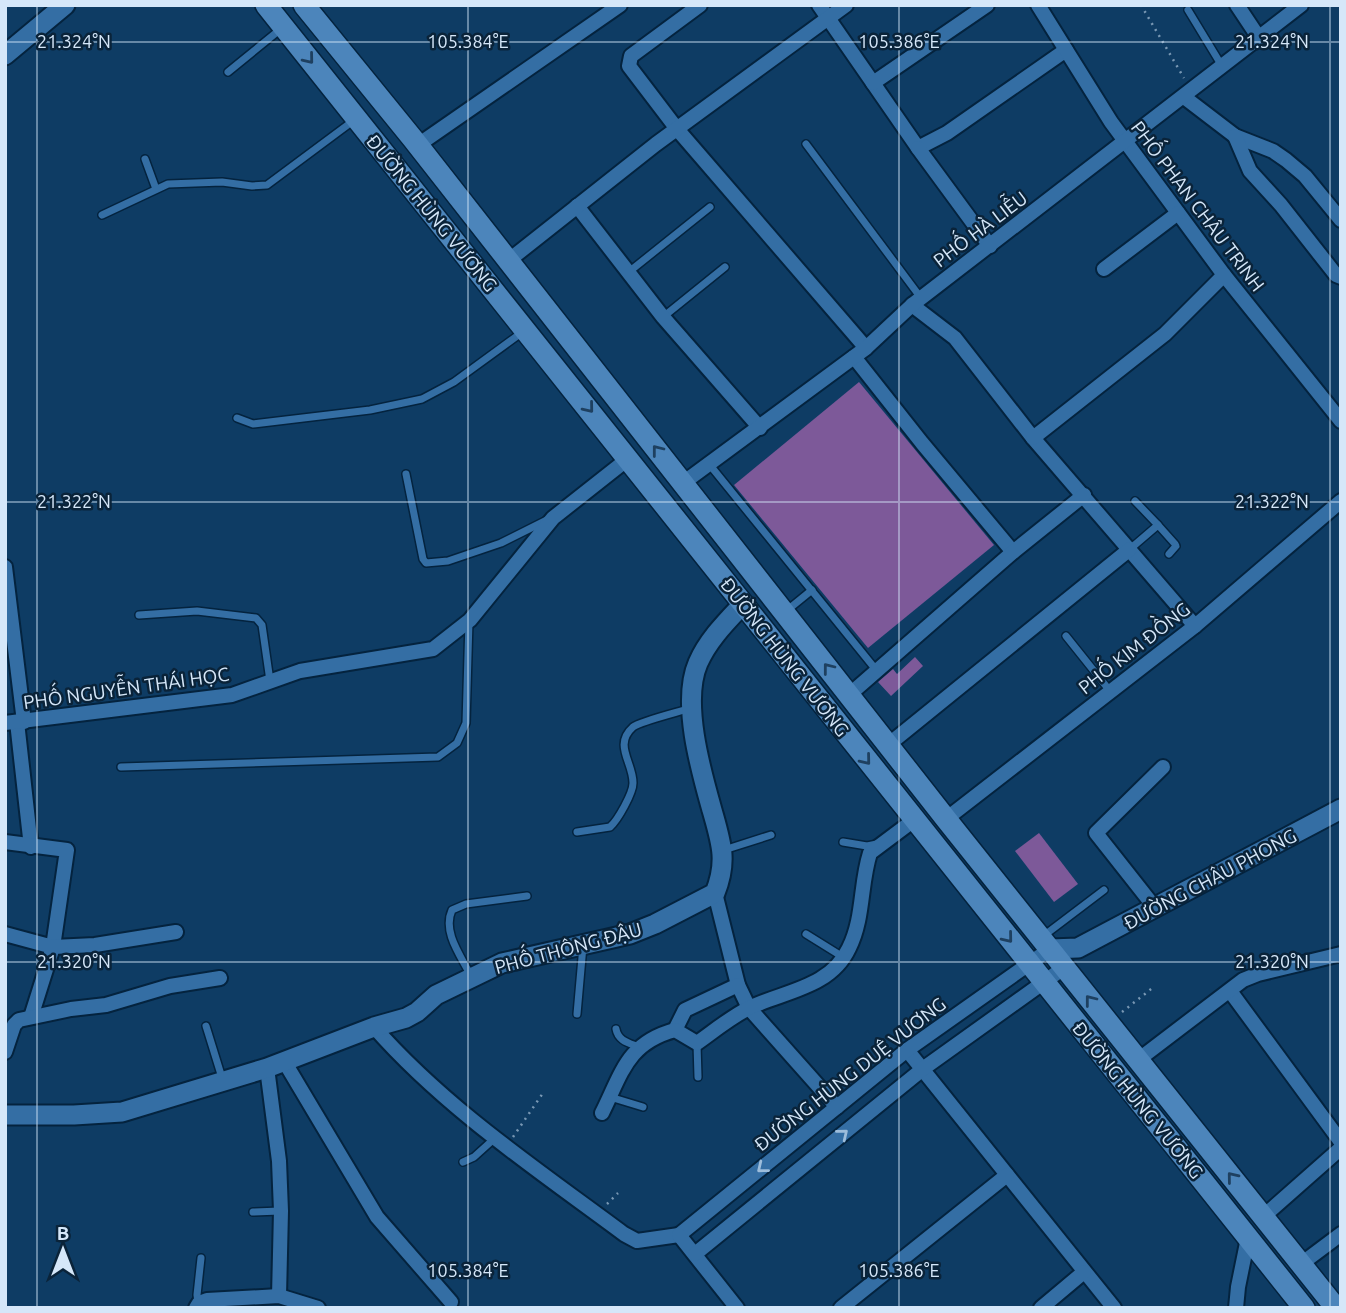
<svg xmlns="http://www.w3.org/2000/svg" width="1346" height="1313" font-family="Ubuntu,sans-serif">
<style>
.building{fill:#7d5999}
.lines{fill:none;stroke-linecap:round;stroke-linejoin:round}
.lane-casing{stroke:#04233e;stroke-width:10}
.street-casing{stroke:#04233e;stroke-width:18}
.secondary-casing{stroke:#04233e;stroke-width:23}
.primary-casing{stroke:#04233e;stroke-width:24}
.path{stroke:#7998b4;stroke-width:2.5;stroke-dasharray:2 5;stroke-linecap:butt}
.lane{stroke:#346ea4;stroke-width:7}
.street{stroke:#346ea4;stroke-width:14}
.secondary{stroke:#346ea4;stroke-width:19}
.primary{stroke:#4c85bb;stroke-width:21}
.oneway{stroke:#1e4060}
.oneway2{stroke:#9dbddb}
.ticks{fill:none;stroke:#d5e7f9;stroke-width:2;stroke-opacity:0.45}
.labels{text-anchor:middle;dominant-baseline:central;stroke-width:5;stroke-linejoin:round;paint-order:stroke}
.street-label{font-size:19px;fill:#d5e7f9;stroke:#0a2339}
.ticks-label{font-size:18px;text-anchor:middle;fill:#d5e7f9;stroke:#0a2339;stroke-width:5;stroke-linejoin:round;paint-order:stroke}
</style>
<rect width="100%" height="100%" fill="#0e3c64"/>
<g class="building">
<path d="M859 382 994 545 868 648 734 485Z"/>
<path d="M915 657 923 666 891 696 878 682 893 669 897 674Z"/>
<path d="M1039 833 1078 884 1054 902 1015 851Z"/>
</g>
<g class="lines">
<defs>
<g id="lane">
<path d="M1188 10 1222 66"/>
<path d="M228 72 282 28"/>
<path d="M806 144 921 298"/>
<path d="M145 159 156 189"/>
<path d="M102 215 168 184 222 182 252 186 267 185 353 121"/>
<path d="M630 271 710 207"/>
<path d="M663 317 725 267"/>
<path d="M237 418 253 424 370 410 422 399 454 382 524 331"/>
<path d="M709 464 877 671"/>
<path d="M406 474 423 559 426 563 448 561 501 543 549 519"/>
<path d="M1135 501 1158 525"/>
<path d="M1130 549 1158 525 1175 544 1176 546 1169 554"/>
<path d="M785 612 812 590"/>
<path d="M139 615 197 611 256 618 262 625 270 681"/>
<path d="M1066 636 1110 691"/>
<path d="M121 767 438 757 457 743 466 723 469 621"/>
<path d="M577 832 610 827C618 820 633 793 633 783 633 762 613 745 633 727 641 721 679 712 691 708"/>
<path d="M843 842 867 846 877 844"/>
<path d="M724 850 771 835"/>
<path d="M806 934 843 957"/>
<path d="M1042 937 1104 890"/>
<path d="M471 976C461 956 442 932 452 910L466 904 527 896"/>
<path d="M577 1014 583 946"/>
<path d="M206 1026 223 1081"/>
<path d="M616 1029C618 1041 629 1043 639 1047"/>
<path d="M697 1044 698 1077"/>
<path d="M610 1097 643 1107"/>
<path d="M463 1162 474 1157 495 1138"/>
<path d="M253 1212 280 1211"/>
<path d="M198 1302 197 1295 201 1258"/>
</g>
<g id="street">
<path d="M700 5 631 56 629 66 677 129 866 348"/>
<path d="M819 5 918 148 947 133 1066 50"/>
<path d="M1038 5 1111 122 1224 275 1341 421"/>
<path d="M1237 5 1259 38"/>
<path d="M873 83 987 5"/>
<path d="M1184 97 1235 136 1273 151 1286 160 1305 176 1341 220"/>
<path d="M1235 136 1250 171 1281 205 1336 275 1341 277"/>
<path d="M418 145 620 5"/>
<path d="M918 148 990 246"/>
<path d="M577 206 663 317 760 428"/>
<path d="M508 261 656 144 846 5"/>
<path d="M1104 269 1178 213"/>
<path d="M912 305 955 338 1033 438 1195 626"/>
<path d="M854 357 922 443 1013 552"/>
<path d="M1033 438 1165 334 1224 275"/>
<path d="M683 483 866 348 912 305 1301 5"/>
<path d="M5 567 24 722"/>
<path d="M849 695 1013 552 1084 495"/>
<path d="M17 722 31 847"/>
<path d="M5 723 232 695 300 671 433 649 470 620 553 518 629 458"/>
<path d="M888 745 1130 549"/>
<path d="M946 819 1195 626 1341 501"/>
<path d="M5 842 67 850 53 947 31 1017"/>
<path d="M715 893 738 985 749 1008 837 1107"/>
<path d="M1156 909 1096 833 1163 767"/>
<path d="M5 934 53 947 95 945 176 932"/>
<path d="M1230 991 1341 1142"/>
<path d="M374 1027C445 1108 538 1170 624 1234L637 1241 679 1235"/>
<path d="M675 1030 685 1010 738 985"/>
<path d="M907 1050 1114 1308"/>
<path d="M5 1052 14 1025 19 1020 71 1009 106 1005 170 986 220 978"/>
<path d="M1138 1060 1243 980 1258 974 1341 954"/>
<path d="M284 1061 377 1217 451 1302"/>
<path d="M267 1068 279 1161 281 1211 279 1296"/>
<path d="M602 1113C622 1073 627 1043 675 1030L697 1043C714 1031 732 1016 751 1007 786 991 831 987 849 948 864 918 860 884 870 853L914 820"/>
<path d="M1264 1216 1341 1148"/>
<path d="M679 1235 907 1050 1050 949"/>
<path d="M679 1235 737 1308"/>
<path d="M695 1254 924 1068 1065 967"/>
<path d="M1301 1264 1341 1234"/>
<path d="M196 1308 199 1303 207 1300 279 1296 318 1308"/>
<path d="M841 1308 1007 1175"/>
<path d="M1041 1308 1084 1272"/>
<path d="M1236 1308 1238 1287 1248 1238"/>
</g>
<g id="secondary">
<path d="M5 55 65 5"/>
<path d="M1050 949 1078 948 1341 809"/>
<path d="M5 1115H74L122 1112 267 1068 374 1027 406 1018 417 1012 436 995 502 963 630 934 655 924 715 893C728 861 721 842 712 810 701 771 681 702 698 663 708 640 726 622 743 604"/>
</g>
<g id="primary">
<path d="M266 5 1304 1308"/>
<path d="M304 5 413 139 946 819 1336 1308"/>
</g>
</defs>
<use href="#lane" class="lane-casing"/>
<use href="#street" class="street-casing"/>
<use href="#secondary" class="secondary-casing"/>
<use href="#primary" class="primary-casing"/>
<g class="path">
<path d="M1141 5 1184 78"/>
<path d="M1122 1012 1155 986"/>
<path d="M513 1137 543 1093"/>
<path d="M607 1204 618 1193"/>
</g>
<use href="#lane" class="lane"/>
<use href="#street" class="street"/>
<use href="#secondary" class="secondary"/>
<use href="#primary" class="primary"/>
</g>
<defs><path id="oneway-chevron" d="M-2-3.5L2.5 0L-2 3.5" fill="none" stroke-width="1.6" stroke-linecap="round" stroke-linejoin="round" transform="scale(1.75)"/></defs>
<g class="oneway">
<use href="#oneway-chevron" transform="translate(309 59) rotate(51)"/>
<use href="#oneway-chevron" transform="translate(589 408) rotate(51)"/>
<use href="#oneway-chevron" transform="translate(657 450) rotate(-128)"/>
<use href="#oneway-chevron" transform="translate(828 668) rotate(-128)"/>
<use href="#oneway-chevron" transform="translate(866 760) rotate(51)"/>
<use href="#oneway-chevron" transform="translate(1008 938) rotate(51)"/>
<use href="#oneway-chevron" transform="translate(1090 1000) rotate(-128)"/>
<use href="#oneway-chevron" transform="translate(1232 1177) rotate(-129)"/>
</g>
<g class="oneway2">
<use href="#oneway-chevron" transform="translate(843 1134) rotate(-39)"/>
<use href="#oneway-chevron" transform="translate(762 1168) rotate(141)"/>
</g>
<path class="ticks" d="M37 5V1308M468 5V1308M899 5V1308M1330 5V1308M5 42H1341M5 502H1341M5 962H1341"/>
<g class="labels">
<g class="street-label">
<text transform="translate(1198 206) rotate(53)">PHỐ PHAN CHÂU TRINH</text>
<text transform="translate(432 213) rotate(51)">ĐƯỜNG HÙNG VƯƠNG</text>
<text transform="translate(980 229) rotate(-37)">PHỐ HÀ LIỄU</text>
<text transform="translate(1134 648) rotate(-38)">PHỐ KIM ĐỒNG</text>
<text transform="translate(785 657) rotate(52)">ĐƯỜNG HÙNG VƯƠNG</text>
<text transform="translate(126 688) rotate(-8)">PHỐ NGUYỄN THÁI HỌC</text>
<text transform="translate(1210 879) rotate(-28)">ĐƯỜNG CHÂU PHONG</text>
<text transform="translate(568 948) rotate(-15)">PHỐ THÔNG ĐẬU</text>
<text transform="translate(850 1074) rotate(-38)">ĐƯỜNG HÙNG DUỆ VƯƠNG</text>
<text transform="translate(1138 1100) rotate(51)">ĐƯỜNG HÙNG VƯƠNG</text>
</g>
</g>
<g class="ticks-label">
<text x="468" y="48">105.384°E</text>
<text x="899" y="48">105.386°E</text>
<text x="74" y="48">21.324°N</text>
<text x="1272" y="48">21.324°N</text>
<text x="74" y="508">21.322°N</text>
<text x="1272" y="508">21.322°N</text>
<text x="74" y="968">21.320°N</text>
<text x="1272" y="968">21.320°N</text>
<text x="468" y="1277">105.384°E</text>
<text x="899" y="1277">105.386°E</text>
</g>
<rect width="1346" height="1313" fill="none" stroke="#d5e7f9" stroke-width="14"/>
<g transform="translate(63 1250)" stroke="#0a2339" stroke-width="5" paint-order="stroke">
<path d="M0-5L12 26L0 18L-12 26Z" fill="#d5e7f9"/>
<text y="-10" font-size="19" font-weight="bold" text-anchor="middle" fill="#d5e7f9">B</text>
</g>
</svg>
